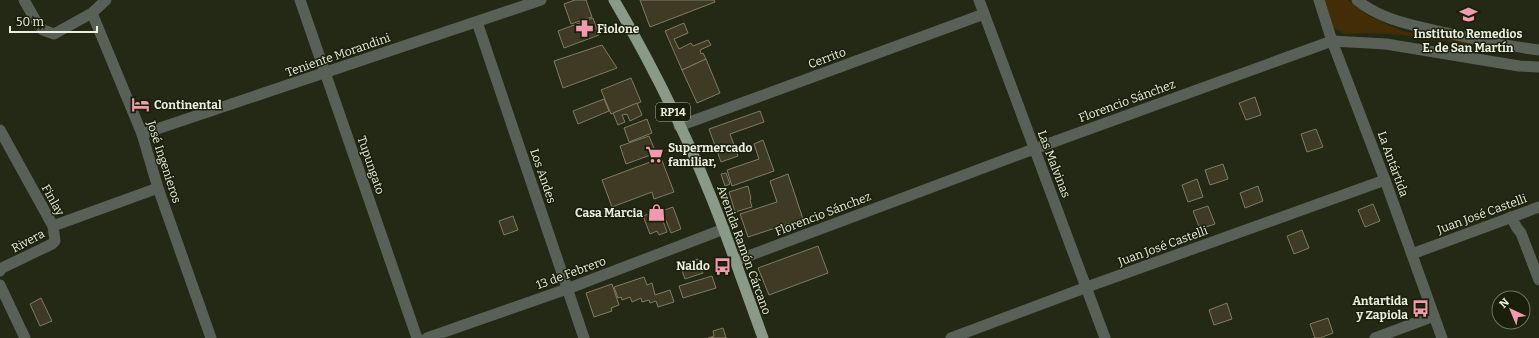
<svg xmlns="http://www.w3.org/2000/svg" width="1539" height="338" font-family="Bitter,serif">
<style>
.green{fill:#432d06}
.building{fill:#3e3a24;stroke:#807b63}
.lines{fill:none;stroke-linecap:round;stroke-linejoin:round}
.minor{stroke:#586058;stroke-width:11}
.primary{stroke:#899a89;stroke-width:11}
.labels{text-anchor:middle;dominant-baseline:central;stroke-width:3;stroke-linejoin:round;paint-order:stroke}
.shield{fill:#191f0b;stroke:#acb1a2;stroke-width:1}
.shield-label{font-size:11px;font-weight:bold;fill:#ebf0e2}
.poi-label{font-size:12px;font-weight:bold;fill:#ebf0e2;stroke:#191f0b;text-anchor:start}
.street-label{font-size:12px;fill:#ebf0e2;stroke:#191f0b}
</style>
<rect width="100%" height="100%" fill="#232914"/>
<path class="green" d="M1323 0H1348L1369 16 1402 31 1524 51 1525 53 1402 35 1374 33 1345 34 1332 27Z"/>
<g class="building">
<path d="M575 0H586L592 17 571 24 564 4Z"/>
<path d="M640 0H714L715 2 650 27Z"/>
<path d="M593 18 599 35 564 48 558 31Z"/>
<path d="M684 23 688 33 674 39 679 49 691 43 693 46 708 40 711 45 700 50 701 54 703 53 706 59 682 70 665 31Z"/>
<path d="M602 45 617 68 563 88 554 61Z"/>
<path d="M706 59 720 93 697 103 682 70Z"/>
<path d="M631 78 641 102 611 114 601 90Z"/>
<path d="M1255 97 1261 115 1246 120 1239 103Z"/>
<path d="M604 99 609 111 578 124 573 111Z"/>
<path d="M637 103 642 115 630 121 627 114 622 115 625 122 618 125 613 113Z"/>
<path d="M760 111 764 122 730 134 738 156 721 162 709 129Z"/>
<path d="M647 119 652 133 629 142 624 128Z"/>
<path d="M1316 129 1323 147 1307 152 1301 134Z"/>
<path d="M649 136 656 153 626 164 620 146Z"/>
<path d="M763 140 774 171 732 186 727 170 759 159 754 144Z"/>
<path d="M661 158 674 192 654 199 652 192 612 207 602 180Z"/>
<path d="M1223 164 1228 179 1210 185 1205 170Z"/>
<path d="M726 173 730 184 725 186 721 174Z"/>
<path d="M788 174 803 219 748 237 740 214 777 202 770 181Z"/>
<path d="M1197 179 1203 197 1188 202 1182 185Z"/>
<path d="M748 186 751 199 750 200 752 207 735 212 729 192Z"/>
<path d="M1258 186 1263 201 1245 208 1240 193Z"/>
<path d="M1373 204 1380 221 1365 227 1358 210Z"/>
<path d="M1208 206 1215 224 1200 229 1193 211Z"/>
<path d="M673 207 681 229 671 233 662 211Z"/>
<path d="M659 210 667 232 659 235 657 231 650 234 643 216Z"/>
<path d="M513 216 518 230 504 235 499 221Z"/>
<path d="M1302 230 1309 248 1294 254 1287 236Z"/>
<path d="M818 246 828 273 769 295 758 268Z"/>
<path d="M698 259 703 273 685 279 680 265Z"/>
<path d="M712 276 716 288 683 298 679 286Z"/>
<path d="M644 277 647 285 652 283 655 295 670 290 674 302 658 307 656 301 650 303 649 300 642 302 641 298 632 302 630 297 622 300 621 297 618 298 614 287Z"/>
<path d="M612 284 619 305 611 308 612 311 594 317 586 293Z"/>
<path d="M41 298 52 321 40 326 30 304Z"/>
<path d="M1227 303 1232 319 1214 325 1209 310Z"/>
<path d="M1328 318 1333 333 1320 338H1315L1310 324Z"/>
<path d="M723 328 726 338H708L714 336 713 331Z"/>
</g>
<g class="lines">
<g class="minor">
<path d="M24 0 37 23 43 30 54 34 92 13 106 0"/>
<path d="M300 0 417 338"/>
<path d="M979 0 1105 338"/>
<path d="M1319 0 1332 41 1385 180 1442 338"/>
<path d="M1357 0C1381 20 1412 25 1442 32 1474 39 1506 46 1539 50"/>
<path d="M92 13 142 134 158 188 211 338"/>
<path d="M477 22 584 338"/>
<path d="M679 126 984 14"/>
<path d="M0 130 53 226 158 188"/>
<path d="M142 134 541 0"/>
<path d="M1511 217 1517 228 1521 233 1539 280"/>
<path d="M1412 254 1539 207"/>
<path d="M735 261 1034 149 1332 41 1386 44 1519 66 1539 67"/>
<path d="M0 271 2 268 52 244 55 241 53 226"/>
<path d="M0 285 25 338"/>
<path d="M427 338 567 289 724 229"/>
<path d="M951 338 1087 287 1385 180"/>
<path d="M1375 338 1434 316"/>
</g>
<path class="primary" d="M614 0C657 73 694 150 724 230 737 266 750 302 763 338"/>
</g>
<defs>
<symbol id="school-bare" viewBox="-9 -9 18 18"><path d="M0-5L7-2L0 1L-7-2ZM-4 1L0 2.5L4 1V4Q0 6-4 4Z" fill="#f29aad" stroke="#191f0b" stroke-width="2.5" paint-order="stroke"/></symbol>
<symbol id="pharmacy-bare" viewBox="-9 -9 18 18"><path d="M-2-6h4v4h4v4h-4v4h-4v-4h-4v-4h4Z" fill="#f29aad" stroke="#191f0b" stroke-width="2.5" paint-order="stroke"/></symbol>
<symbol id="hotel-bare" viewBox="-9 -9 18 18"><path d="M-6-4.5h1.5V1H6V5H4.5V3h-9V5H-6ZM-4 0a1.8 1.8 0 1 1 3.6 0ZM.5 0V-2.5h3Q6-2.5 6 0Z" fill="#f29aad" stroke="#191f0b" stroke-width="2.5" paint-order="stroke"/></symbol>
<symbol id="supermarket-bare" viewBox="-9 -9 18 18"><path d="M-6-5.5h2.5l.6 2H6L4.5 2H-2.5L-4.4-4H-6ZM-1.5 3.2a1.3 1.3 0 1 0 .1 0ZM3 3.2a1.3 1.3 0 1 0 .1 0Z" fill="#f29aad" stroke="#191f0b" stroke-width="2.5" paint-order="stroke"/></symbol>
<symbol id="shop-bare" viewBox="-9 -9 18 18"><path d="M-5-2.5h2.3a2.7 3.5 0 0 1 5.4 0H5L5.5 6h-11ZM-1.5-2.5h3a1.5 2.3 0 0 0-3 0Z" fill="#f29aad" stroke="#191f0b" stroke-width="2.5" paint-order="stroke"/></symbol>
<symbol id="bus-bare" viewBox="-9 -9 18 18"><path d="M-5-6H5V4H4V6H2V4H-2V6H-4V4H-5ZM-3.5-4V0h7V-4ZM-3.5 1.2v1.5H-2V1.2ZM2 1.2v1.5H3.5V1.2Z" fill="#f29aad" stroke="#191f0b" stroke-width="2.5" paint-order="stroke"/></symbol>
</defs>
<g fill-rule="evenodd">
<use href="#school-bare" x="1456" y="2" width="25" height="25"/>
<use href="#pharmacy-bare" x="572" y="16" width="25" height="25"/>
<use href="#hotel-bare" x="128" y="92" width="25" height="25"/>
<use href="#supermarket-bare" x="642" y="142" width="25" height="25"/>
<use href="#shop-bare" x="644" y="200" width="25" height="25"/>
<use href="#bus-bare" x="710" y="254" width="25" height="25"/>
<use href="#bus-bare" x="1408" y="296" width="25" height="25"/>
</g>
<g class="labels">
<rect class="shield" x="656" y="103" width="34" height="18" rx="3"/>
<g class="shield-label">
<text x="673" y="112">RP14</text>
</g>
<g class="poi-label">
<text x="597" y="29">Fiolone</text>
<text x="1468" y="34" text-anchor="middle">Instituto Remedios<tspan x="1468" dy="14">E. de San Martín</tspan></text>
<text x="154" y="105">Continental</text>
<text x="668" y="148">Supermercado<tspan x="668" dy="14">familiar,</tspan></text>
<text x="643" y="213" text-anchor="end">Casa Marcia</text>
<text x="710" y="266" text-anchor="end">Naldo</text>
<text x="1408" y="301" text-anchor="end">Antartida<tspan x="1408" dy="14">y Zapiola</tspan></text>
</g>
<g class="street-label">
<text transform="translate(338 55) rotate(-19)">Teniente Morandini</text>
<text transform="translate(827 58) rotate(-20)">Cerrito</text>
<text transform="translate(1127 101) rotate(-20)">Florencio Sánchez</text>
<text transform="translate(164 162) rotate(72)">José Ingenieros</text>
<text transform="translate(1054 164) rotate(69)">Las Malvinas</text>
<text transform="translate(1393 164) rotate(70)">La Antártida</text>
<text transform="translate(371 165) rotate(71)">Tupungato</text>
<text transform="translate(543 176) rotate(71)">Los Andes</text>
<text transform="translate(53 200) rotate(61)">Finlay</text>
<text transform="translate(823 214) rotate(-21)">Florencio Sánchez</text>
<text transform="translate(1482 214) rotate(-20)">Juan José Castelli</text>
<text transform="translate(28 241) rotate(-28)">Rivera</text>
<text transform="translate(1163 246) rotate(-20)">Juan José Castelli</text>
<text transform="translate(744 250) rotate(70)">Avenida Ramón Cárcano</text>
<text transform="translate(571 273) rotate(-20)">13 de Febrero</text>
</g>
</g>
<g transform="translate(1511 310) rotate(316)"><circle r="19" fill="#191f0b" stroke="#6d7361"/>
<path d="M0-3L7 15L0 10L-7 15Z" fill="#f29aad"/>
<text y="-6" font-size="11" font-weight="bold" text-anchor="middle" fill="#ebf0e2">N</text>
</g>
<path d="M10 26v6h87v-6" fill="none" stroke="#ebf0e2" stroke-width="2"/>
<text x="16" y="26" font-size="12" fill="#ebf0e2" stroke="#191f0b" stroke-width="3" paint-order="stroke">50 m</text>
</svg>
